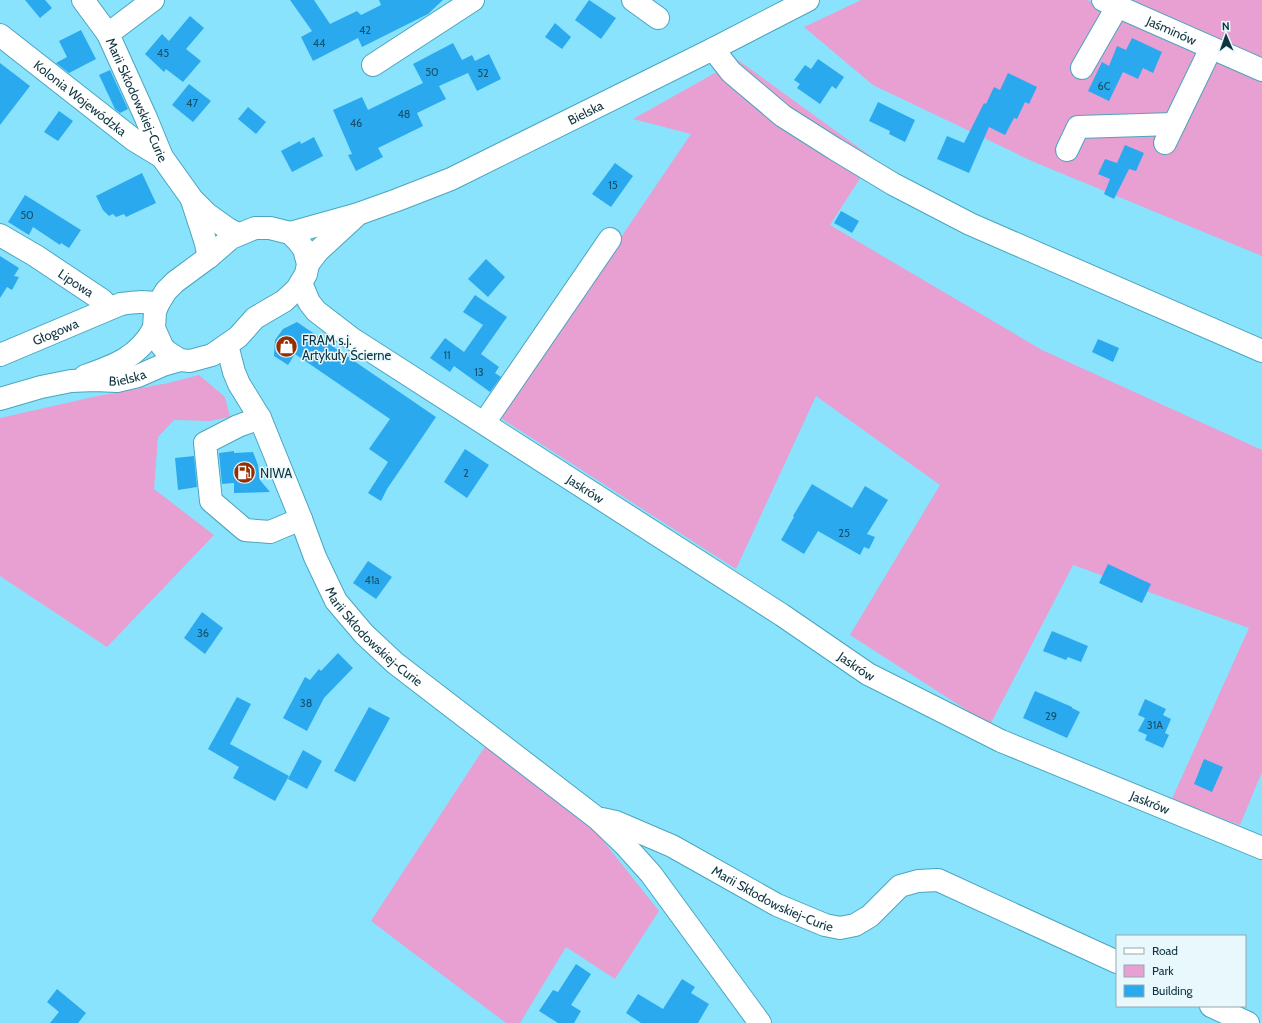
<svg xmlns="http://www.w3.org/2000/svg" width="1262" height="1023" font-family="Cabin,sans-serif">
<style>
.green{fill:#e89fd1}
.building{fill:#2ba9ee}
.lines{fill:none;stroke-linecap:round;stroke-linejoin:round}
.minor-casing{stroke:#4ba5be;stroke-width:24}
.major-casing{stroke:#4ba5be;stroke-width:24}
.minor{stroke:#fff;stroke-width:22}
.major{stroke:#fff;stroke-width:22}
.labels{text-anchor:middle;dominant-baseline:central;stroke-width:3;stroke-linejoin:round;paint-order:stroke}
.number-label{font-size:11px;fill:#15526b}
.street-label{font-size:13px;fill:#0e353f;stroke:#e8f8fd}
.poi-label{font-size:13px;fill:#0e353f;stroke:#e8f8fd;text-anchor:start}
</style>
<rect width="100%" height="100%" fill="#8ae3fd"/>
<g class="green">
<path d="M861 0H1087L1262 78V256L1034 162 873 85 804 27Z"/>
<path d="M1125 0H1262V61Z"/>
<path d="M738 60 873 158 830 225 1042 350 1262 450V772L1240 825 1171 801 1249 628 1073 565 990 725 850 635 940 485 816 396 736 569 499 417 691 134 633 119Z"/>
<path d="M199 375 225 397 230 417 210 421 174 420 158 437 154 489 214 535 107 647 0 576V418L93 397 168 383Z"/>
<path d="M486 745 597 833 659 911 615 979 566 947 520 1023H506L371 921Z"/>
</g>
<g class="building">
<path d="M25 0H45L52 8 40 18Z"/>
<path d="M290 0H314L330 24 357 11 361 15 381 5 379 0H443L428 14 362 47 358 38 313 61 301 37 312 31Z"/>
<path d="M589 0 616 18 601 39 575 20Z"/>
<path d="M190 16 204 28 186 49 201 61 183 82 166 69 164 72 145 54 162 34 169 41Z"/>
<path d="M555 23 571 37 562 49 545 37Z"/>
<path d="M81 30 96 59 69 73 56 63 67 57 59 41Z"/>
<path d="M1132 38 1162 52 1153 73 1143 68 1138 79 1123 72 1109 101 1088 91 1102 62 1109 66 1117 46 1126 50Z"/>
<path d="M453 43 462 60 472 55 475 61 489 54 501 79 477 91 468 73 439 86 446 99 417 113 423 126 378 148 383 157 356 171 348 155 352 154 333 110 362 97 368 110 423 83 413 64Z"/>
<path d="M818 59 844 77 836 89 832 86 820 104 797 88 800 84 794 80 805 65 811 69Z"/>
<path d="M0 63 30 86 0 125Z"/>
<path d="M110 70 128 109 120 113 115 109 99 75Z"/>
<path d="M1008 73 1037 87 1029 104 1025 102 1017 119 1014 118 1005 135 989 127 969 173 937 159 947 136 964 143 984 103 986 104 994 87 1000 90Z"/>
<path d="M189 84 211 101 193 122 172 105Z"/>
<path d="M878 102 915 120 905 142 889 134 890 131 869 121Z"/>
<path d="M248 107 266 122 256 134 238 119Z"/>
<path d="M59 111 73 121 58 141 44 132Z"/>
<path d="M314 137 323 156 292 172 281 151 300 141 301 144Z"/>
<path d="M1125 145 1144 153 1136 171 1129 169 1114 199 1104 194 1110 179 1098 174 1105 159 1117 163Z"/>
<path d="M615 163 633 176 611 207 592 194Z"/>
<path d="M142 173 156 203 126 217 124 214 116 217 113 214 109 216 103 210 96 196Z"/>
<path d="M25 195 81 230 69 248 61 243 60 245 33 227 29 235 8 222Z"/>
<path d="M841 211 859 221 852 233 834 223Z"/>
<path d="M0 256 19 268 14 276 19 277 12 290 7 287 0 298Z"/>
<path d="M486 259 505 277 488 297 468 279Z"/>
<path d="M475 295 507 317 481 354 499 367 495 373 501 377 490 392 454 366 450 372 430 358 445 338 464 352 483 325 463 312Z"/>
<path d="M297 322 436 417 387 489 381 501 368 493 388 462 369 449 390 419 295 354 288 365 274 356 275 340 283 329Z"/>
<path d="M1098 339 1119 348 1113 362 1092 352Z"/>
<path d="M465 449 489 465 467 498 444 482Z"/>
<path d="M234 451V453L253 452 258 465 260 480 270 492 234 493V483L222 484 219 453Z"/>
<path d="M194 456 197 487 178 490 175 458Z"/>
<path d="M812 484 852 508 865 486 888 500 867 534 875 537 869 549 864 547 860 555 818 531 804 554 781 540 794 517 793 516Z"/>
<path d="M368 561 392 577 376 599 353 583Z"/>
<path d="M1108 564 1151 584 1142 603 1099 583Z"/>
<path d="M202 612 223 628 205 654 184 638Z"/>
<path d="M1052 631 1088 646 1081 662 1068 657 1066 660 1043 651Z"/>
<path d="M338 653 353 668 324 698 307 731 283 718 305 677 310 680 319 669 321 671Z"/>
<path d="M1035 691 1072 707V708L1080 712 1067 738 1023 718Z"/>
<path d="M237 697 251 704 230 744 289 776 275 801 233 778 239 767 208 749Z"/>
<path d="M1145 699 1166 709 1163 715 1171 719 1165 733 1169 735 1163 748 1145 740 1147 735 1138 731 1145 718 1138 715Z"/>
<path d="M369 707 390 718 355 782 334 771Z"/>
<path d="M303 750 322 761 307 789 288 779Z"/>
<path d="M1204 759 1223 767 1212 792 1194 784Z"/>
<path d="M576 964 591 974 571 1005 581 1011 574 1023H558L539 1011 553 990 558 992Z"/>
<path d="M682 979 695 987 691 993 709 1004 698 1023H641L626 1013 638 994 663 1009Z"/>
<path d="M57 989 86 1013 78 1023H50L59 1012 47 1002Z"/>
</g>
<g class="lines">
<defs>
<g id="minor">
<path id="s1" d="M83 0 108 34 146 118 162 157 192 199 207 214 228 229 238 234"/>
<path d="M633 0 658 18"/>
<path id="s2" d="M1103 0 1262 70"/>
<path d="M108 34 153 0"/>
<path id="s3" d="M0 35 134 140 162 157"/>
<path d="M713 49 731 72 783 116 835 149 893 184 970 224 1262 351"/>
<path d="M373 65 473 0"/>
<path d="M1082 68 1117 7"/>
<path d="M1165 143 1211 48"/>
<path d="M1067 150 1078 127 1174 124"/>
<path d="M192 200 205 240 209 257"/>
<path id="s4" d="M0 235 36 256 102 300 110 308"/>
<path id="s5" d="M301 283 309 302 316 311 351 338 782 615 868 674 1001 741 1262 848"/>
<path id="s6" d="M227 345 234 372 239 384 260 418 301 519 315 557 336 601 364 634 395 663 598 819 624 844 651 874 760 1023"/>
<path id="s7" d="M0 355 121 304C135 302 144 301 158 304"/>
<path d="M260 418 238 426 205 443 211 501 245 530 270 532 301 519"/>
<path d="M484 423 610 239"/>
<path id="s8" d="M602 819 616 822 672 846 777 905 825 925 840 928 855 925 870 916 900 886 918 881 938 880 1117 962"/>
<path d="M1211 1006 1248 1023"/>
</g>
<g id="major">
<path d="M255 228H270L290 233 297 240 304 249 308 264 306 274 297 289 284 301 255 318 238 337 212 355 190 361 180 360 166 351 162 346 154 328 155 312 158 304 166 291 175 282 209 257 231 238Z"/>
<path id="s9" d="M290 233 358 214 397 200 451 179 713 49 808 0"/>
<path d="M308 264 318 251 355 217"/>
<path d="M85 376C114 366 139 357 154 328"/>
<path id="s10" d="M0 399 41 387 71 381 95 380 117 381 138 376 163 365 180 360"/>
</g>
</defs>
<use href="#minor" class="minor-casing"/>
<use href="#major" class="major-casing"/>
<use href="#minor" class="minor"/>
<use href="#major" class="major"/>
</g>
<defs>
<symbol id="shop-disc" viewBox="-11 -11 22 22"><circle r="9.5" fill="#952f02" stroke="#e8f8fd"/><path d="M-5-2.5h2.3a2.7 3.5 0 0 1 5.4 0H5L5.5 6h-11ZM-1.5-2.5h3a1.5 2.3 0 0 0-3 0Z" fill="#fff"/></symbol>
<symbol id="fuel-disc" viewBox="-11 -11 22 22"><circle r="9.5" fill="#952f02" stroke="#e8f8fd"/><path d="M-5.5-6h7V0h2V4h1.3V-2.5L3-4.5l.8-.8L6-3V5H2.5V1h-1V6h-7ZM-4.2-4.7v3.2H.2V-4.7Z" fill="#fff"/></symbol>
</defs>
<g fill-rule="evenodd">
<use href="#shop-disc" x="274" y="334" width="25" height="25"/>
<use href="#fuel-disc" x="232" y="460" width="25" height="25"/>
</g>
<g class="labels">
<g class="number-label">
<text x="365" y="30">42</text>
<text x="319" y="43">44</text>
<text x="163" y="53">45</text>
<text x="432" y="72">50</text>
<text x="483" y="73">52</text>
<text x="1104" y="86">6C</text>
<text x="192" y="103">47</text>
<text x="404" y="114">48</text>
<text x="356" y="123">46</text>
<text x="613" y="185">15</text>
<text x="27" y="215">50</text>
<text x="447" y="355">11</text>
<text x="479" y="372">13</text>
<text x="466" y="473">2</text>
<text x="844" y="533">25</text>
<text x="372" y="580">41a</text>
<text x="203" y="633">36</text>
<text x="306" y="703">38</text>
<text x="1051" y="716">29</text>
<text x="1155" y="725">31A</text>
</g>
<g class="street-label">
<text stroke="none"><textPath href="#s2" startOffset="75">Jaśminów</textPath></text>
<text stroke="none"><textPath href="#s3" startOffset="102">Kolonia Wojewódzka</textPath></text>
<text stroke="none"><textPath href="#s1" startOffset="114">Marii Skłodowskiej-Curie</textPath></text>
<text stroke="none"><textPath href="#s9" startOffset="320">Bielska</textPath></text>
<text stroke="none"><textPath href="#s4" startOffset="90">Lipowa</textPath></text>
<text stroke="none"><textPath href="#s7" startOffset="60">Głogowa</textPath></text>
<text stroke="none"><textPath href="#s10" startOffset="130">Bielska</textPath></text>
<text stroke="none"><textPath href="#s5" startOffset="355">Jaskrów</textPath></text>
<text stroke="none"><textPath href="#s6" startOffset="331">Marii Skłodowskiej-Curie</textPath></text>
<text stroke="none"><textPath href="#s5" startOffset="679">Jaskrów</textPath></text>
<text stroke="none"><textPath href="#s5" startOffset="1003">Jaskrów</textPath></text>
<text stroke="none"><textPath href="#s8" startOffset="189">Marii Skłodowskiej-Curie</textPath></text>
</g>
<g class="poi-label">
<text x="302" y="340">FRAM s.j.<tspan x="302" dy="15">Artykuły Ścierne</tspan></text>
<text x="260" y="473">NIWA</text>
</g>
</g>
<rect x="1116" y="935" width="130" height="72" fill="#e8f8fd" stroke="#91aab1"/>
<rect x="1124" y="948" width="20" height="6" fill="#ffffff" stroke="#91aab1"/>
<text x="1152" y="955" font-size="12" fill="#0e353f">Road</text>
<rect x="1124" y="965" width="20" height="12" fill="#e89fd1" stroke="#91aab1"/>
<text x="1152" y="975" font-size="12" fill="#0e353f">Park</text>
<rect x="1124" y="985" width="20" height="12" fill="#2ba9ee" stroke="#91aab1"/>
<text x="1152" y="995" font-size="12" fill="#0e353f">Building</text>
<g transform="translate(1226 36) rotate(358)" stroke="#e8f8fd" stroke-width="3" paint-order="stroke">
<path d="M0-3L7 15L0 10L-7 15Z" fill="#0e353f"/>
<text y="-6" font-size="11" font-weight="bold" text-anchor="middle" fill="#0e353f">N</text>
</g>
</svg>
